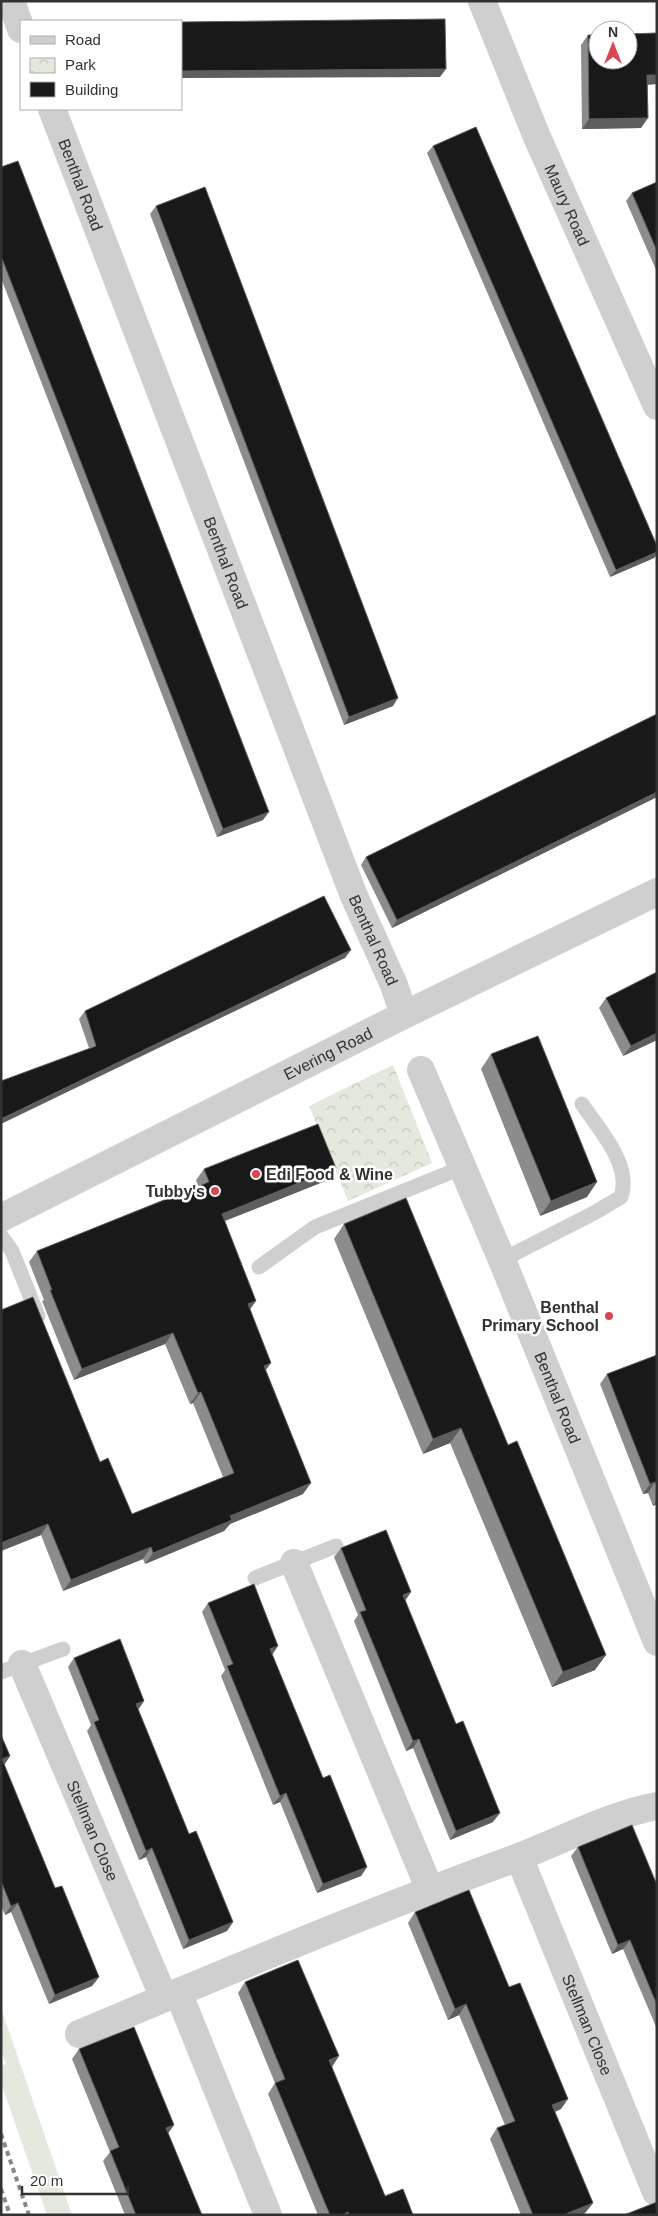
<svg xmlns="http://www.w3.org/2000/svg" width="658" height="2216" font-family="Helvetica,sans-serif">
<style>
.grass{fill:#e3e9dc}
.park{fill:url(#park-crowns)}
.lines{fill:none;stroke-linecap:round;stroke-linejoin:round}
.lane{stroke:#cfcfcf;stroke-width:15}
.street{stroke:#cfcfcf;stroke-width:28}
.rail{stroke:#878787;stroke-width:4;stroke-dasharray:5 4;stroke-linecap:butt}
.wall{fill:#8c8c8c}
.shaded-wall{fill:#5e5e5e}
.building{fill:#191919;stroke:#5e5e5e}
.poi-dot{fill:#d94552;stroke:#fff;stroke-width:2}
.labels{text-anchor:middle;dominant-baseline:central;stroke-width:5;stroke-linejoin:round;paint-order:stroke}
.street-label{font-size:16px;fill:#323232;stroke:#fff}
.poi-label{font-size:16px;font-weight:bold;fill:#323232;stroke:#fff;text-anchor:end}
</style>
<defs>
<pattern id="park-crowns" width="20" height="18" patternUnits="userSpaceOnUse" patternTransform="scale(1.25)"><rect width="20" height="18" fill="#e3e9dc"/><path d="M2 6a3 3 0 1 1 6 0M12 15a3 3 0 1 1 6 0" fill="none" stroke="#c3c8bd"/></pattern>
</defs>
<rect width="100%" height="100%" fill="#fff"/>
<path class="grass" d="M1 2008 72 2215H47L1 2083V2066L6 2064 1 2051Z"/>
<path class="park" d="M393 1065 432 1163 348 1201 309 1106Z"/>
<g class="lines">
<g class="lane">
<path d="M1 1236 12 1251 38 1316"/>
<path d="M502 1260 594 1213 621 1197C632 1164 599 1130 582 1104"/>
<path d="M259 1267 315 1227 461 1168"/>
<path d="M255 1578 336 1546"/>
<path d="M1 1672 63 1649"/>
</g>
<g class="street">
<path d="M11 1 21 29"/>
<path id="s1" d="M482 1 537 137 657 406"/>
<path id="s2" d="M52 109 354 896 394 985 404 1015"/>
<path id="s3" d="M421 1070 502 1260 657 1642"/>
<path id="s4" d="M1 1218 404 1015 657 892"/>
<path d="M294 1563 430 1890"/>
<path id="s5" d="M22 1664 164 1998"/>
<path id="s6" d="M519 1857 656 2192"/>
<path d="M178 1992 268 2215"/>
<path d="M79 2034C222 1974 365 1913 511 1860 560 1842 605 1816 657 1806"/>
</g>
<g class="rail">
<path d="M1 2134 29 2215"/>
<path d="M1 2189 10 2215"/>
</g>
</g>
<g class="wall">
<path d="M657 33V84L647 85 641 128 582 129 581 45 588 35Z"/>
<path d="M433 146 657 546V554L654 558 610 577 427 153Z"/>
<path d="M1 167 263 820 217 837 1 278Z"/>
<path d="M657 182V272L626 201 632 193Z"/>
<path d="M156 206 393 706 344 725 150 214Z"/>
<path d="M657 714V797L392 928 361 865 366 857Z"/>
<path d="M345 958 89 1048 79 1019 85 1011Z"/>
<path d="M657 972V1040L623 1056 599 1008 606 998Z"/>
<path d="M491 1054 587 1197 540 1216 481 1069Z"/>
<path d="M204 1169 328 1180 225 1221 250 1310 265 1371 303 1494 230 1524 224 1531 145 1564 143 1559 63 1591 41 1535 1 1551 100 1462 132 1514 223 1477 193 1403 190 1404 165 1344 74 1380 42 1301 44 1300 29 1262 37 1251 198 1186 196 1180Z"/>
<path d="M344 1224 508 1445 595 1670 552 1687 450 1443 423 1454 334 1239Z"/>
<path d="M657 1355V1504L653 1506 648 1493 643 1494 600 1384 607 1374Z"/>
<path d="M341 1548 405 1600 493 1822 450 1840 413 1748 406 1751 354 1621 358 1615 334 1557Z"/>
<path d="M208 1603 278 1646 272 1654 323 1778 367 1867 361 1876 317 1893 280 1802 273 1805 221 1676 225 1670 202 1612Z"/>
<path d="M74 1658 144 1701 138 1709 189 1834 233 1922 227 1931 183 1949 146 1857 139 1860 87 1731 91 1725 68 1667Z"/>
<path d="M1 1735 10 1756 4 1765 55 1888 99 1977 92 1986 49 2004 11 1912 5 1915 1 1906Z"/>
<path d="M578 1847 657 1885V2029L623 1949 612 1954 571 1856Z"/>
<path d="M415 1912 561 2109 555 2112 593 2203 585 2213 582 2215H521L490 2139 497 2128 505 2125 459 2015 448 2020 408 1923Z"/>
<path d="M245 1982 331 2067 385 2196 413 2215H318L268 2094 275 2083 238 1993Z"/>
<path d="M79 2049 174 2125 168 2133 202 2215H125L103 2161 110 2152 72 2059Z"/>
</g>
<g class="shaded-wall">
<path d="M446 69 440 77 181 78V71Z"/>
<path d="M647 75H657V84L640 85Z"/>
<path d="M648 118 641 128 582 129 589 119Z"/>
<path d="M657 552V554L654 558 610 577 616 570Z"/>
<path d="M398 698 393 706 344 725 349 717Z"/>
<path d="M657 792V797L392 928 397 920Z"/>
<path d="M269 812 263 820 217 837 223 829Z"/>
<path d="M351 950 345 958 1 1124V1119Z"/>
<path d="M657 1033V1040L623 1056 631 1046Z"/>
<path d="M336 1168 328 1180 214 1225 222 1214Z"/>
<path d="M597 1182 587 1197 540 1216 551 1201Z"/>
<path d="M256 1301 248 1312V1304Z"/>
<path d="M173 1333 165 1344 74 1380 82 1369Z"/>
<path d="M271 1363 263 1374 264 1366Z"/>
<path d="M201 1392 193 1403 190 1404 198 1393Z"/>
<path d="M461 1428 450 1443 423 1454 433 1439Z"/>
<path d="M655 1482 648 1493 643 1494 650 1484Z"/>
<path d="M311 1483 303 1494 230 1524 224 1531 145 1564 153 1553 230 1516Z"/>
<path d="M657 1500V1504L653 1506Z"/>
<path d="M48 1524 41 1535 1 1551V1543Z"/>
<path d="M151 1547 143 1559 63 1591 71 1580Z"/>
<path d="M411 1592 405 1601 403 1595Z"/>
<path d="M278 1646 272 1655 270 1649Z"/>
<path d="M606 1655 595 1670 552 1687 563 1672Z"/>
<path d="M144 1701 138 1710 136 1704Z"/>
<path d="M419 1739 413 1748 406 1751 413 1741Z"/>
<path d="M10 1756 4 1765 2 1759Z"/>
<path d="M286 1793 280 1802 273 1805 280 1796Z"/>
<path d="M500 1813 493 1822 450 1840 456 1831Z"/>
<path d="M152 1848 146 1857 139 1860 146 1851Z"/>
<path d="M367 1867 361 1876 317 1893 323 1884Z"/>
<path d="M18 1903 11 1912 5 1915 11 1906Z"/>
<path d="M233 1922 227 1931 183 1949 189 1940Z"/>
<path d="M630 1940 623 1949 612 1954 618 1945Z"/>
<path d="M99 1977 92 1986 49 2004 55 1995Z"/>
<path d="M466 2004 459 2015 448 2020 455 2009Z"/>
<path d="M339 2056 332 2067 329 2060Z"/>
<path d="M568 2099 561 2109 545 2116 552 2105Z"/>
<path d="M174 2125 166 2136V2128Z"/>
<path d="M593 2203 585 2213 582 2215H563Z"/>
</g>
<g class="building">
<path d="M445 19 446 69 181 71V22Z"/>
<path d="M657 33V75H647L648 118 589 119 588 35H598V60H628V34Z"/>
<path d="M476 127 657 546V552L616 570 433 146Z"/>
<path d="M18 161 269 812 223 829 1 256V167Z"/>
<path d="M657 182V251L632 193Z"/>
<path d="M205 187 398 698 349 717 156 206Z"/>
<path d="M657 714V792L397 920 366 857Z"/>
<path d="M324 896 351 950 1 1119V1081L96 1046 85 1011Z"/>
<path d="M657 972V1033L631 1046 606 998Z"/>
<path d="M538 1036 597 1182 551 1201 491 1054Z"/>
<path d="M318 1124 336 1168 222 1214 256 1301 248 1304 271 1363 264 1366 311 1483 230 1516 232 1520 153 1553 151 1547 71 1580 48 1524 1 1543V1310L33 1297 100 1462 108 1458 132 1514 234 1473 201 1392 198 1393 173 1333 82 1369 50 1290H52L37 1251 209 1182 204 1169Z"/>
<path d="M406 1198 508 1445 517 1441 606 1655 563 1672 461 1428 433 1439 344 1224Z"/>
<path d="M657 1355V1485L655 1482 650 1484 607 1374Z"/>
<path d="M386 1530 411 1592 403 1595 456 1724 463 1721 500 1813 456 1831 419 1739 413 1741 360 1612 366 1610 341 1548Z"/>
<path d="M254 1584 278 1646 270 1649 323 1778 330 1775 367 1867 323 1884 286 1793 280 1796 227 1666 233 1664 208 1603Z"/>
<path d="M120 1639 144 1701 136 1704 189 1834 196 1831 233 1922 189 1940 152 1848 146 1851 94 1722 99 1720 74 1658Z"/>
<path d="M1 1735 10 1756 2 1759 55 1888 62 1886 99 1977 55 1995 18 1903 11 1906 1 1881Z"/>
<path d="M632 1825 657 1885V2005L630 1940 618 1945 578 1847Z"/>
<path d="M469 1890 509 1987 520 1983 568 2099 552 2105 593 2203 563 2215H533L497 2128 515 2121 466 2004 455 2009 415 1912Z"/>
<path d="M298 1960 339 2056 329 2060 385 2196 403 2189 413 2215H349L348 2212 342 2215H330L275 2083 285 2079 245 1982Z"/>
<path d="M134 2027 174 2125 166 2128 202 2215H136L110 2151 119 2147 79 2049Z"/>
<path d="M657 2202V2215H624Z"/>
</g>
<g class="poi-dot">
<circle cx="256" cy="1174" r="5"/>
<circle cx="215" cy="1191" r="5"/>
<circle cx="609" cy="1316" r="5"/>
</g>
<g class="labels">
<g class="street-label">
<text stroke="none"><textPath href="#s2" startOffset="81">Benthal Road</textPath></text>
<text stroke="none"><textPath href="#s1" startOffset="221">Maury Road</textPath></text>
<text stroke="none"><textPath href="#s2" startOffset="486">Benthal Road</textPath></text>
<text stroke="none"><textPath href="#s2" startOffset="891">Benthal Road</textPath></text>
<text stroke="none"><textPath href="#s4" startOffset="366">Evering Road</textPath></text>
<text stroke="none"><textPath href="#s3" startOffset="355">Benthal Road</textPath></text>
<text stroke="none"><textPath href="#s5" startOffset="181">Stellman Close</textPath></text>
<text stroke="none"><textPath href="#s6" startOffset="181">Stellman Close</textPath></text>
</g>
<g class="poi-label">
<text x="266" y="1174" text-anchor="start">Edi Food &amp; Wine</text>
<text x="205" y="1191">Tubby's</text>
<text x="599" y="1307">Benthal<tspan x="599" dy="18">Primary School</tspan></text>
</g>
</g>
<rect width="658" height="2216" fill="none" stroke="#323232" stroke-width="5"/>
<rect x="20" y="20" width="162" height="90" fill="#ffffff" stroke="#adadad"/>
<rect x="30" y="36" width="25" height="8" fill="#cfcfcf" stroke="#adadad"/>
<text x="65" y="45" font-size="15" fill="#323232">Road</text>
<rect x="30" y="58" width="25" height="15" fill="url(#park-crowns)" stroke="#adadad"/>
<text x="65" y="70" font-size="15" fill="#323232">Park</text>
<rect x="30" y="82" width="25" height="15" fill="#191919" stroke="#adadad"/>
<text x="65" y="95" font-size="15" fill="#323232">Building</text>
<g transform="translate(613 45)"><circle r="24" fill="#ffffff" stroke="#adadad"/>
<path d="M0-4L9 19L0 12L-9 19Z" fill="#d94552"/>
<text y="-8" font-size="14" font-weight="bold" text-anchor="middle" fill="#323232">N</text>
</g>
<path d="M22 2186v8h106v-8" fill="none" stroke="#323232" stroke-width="2.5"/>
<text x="30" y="2186" font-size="15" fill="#323232" stroke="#ffffff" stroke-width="4" paint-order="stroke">20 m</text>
</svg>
